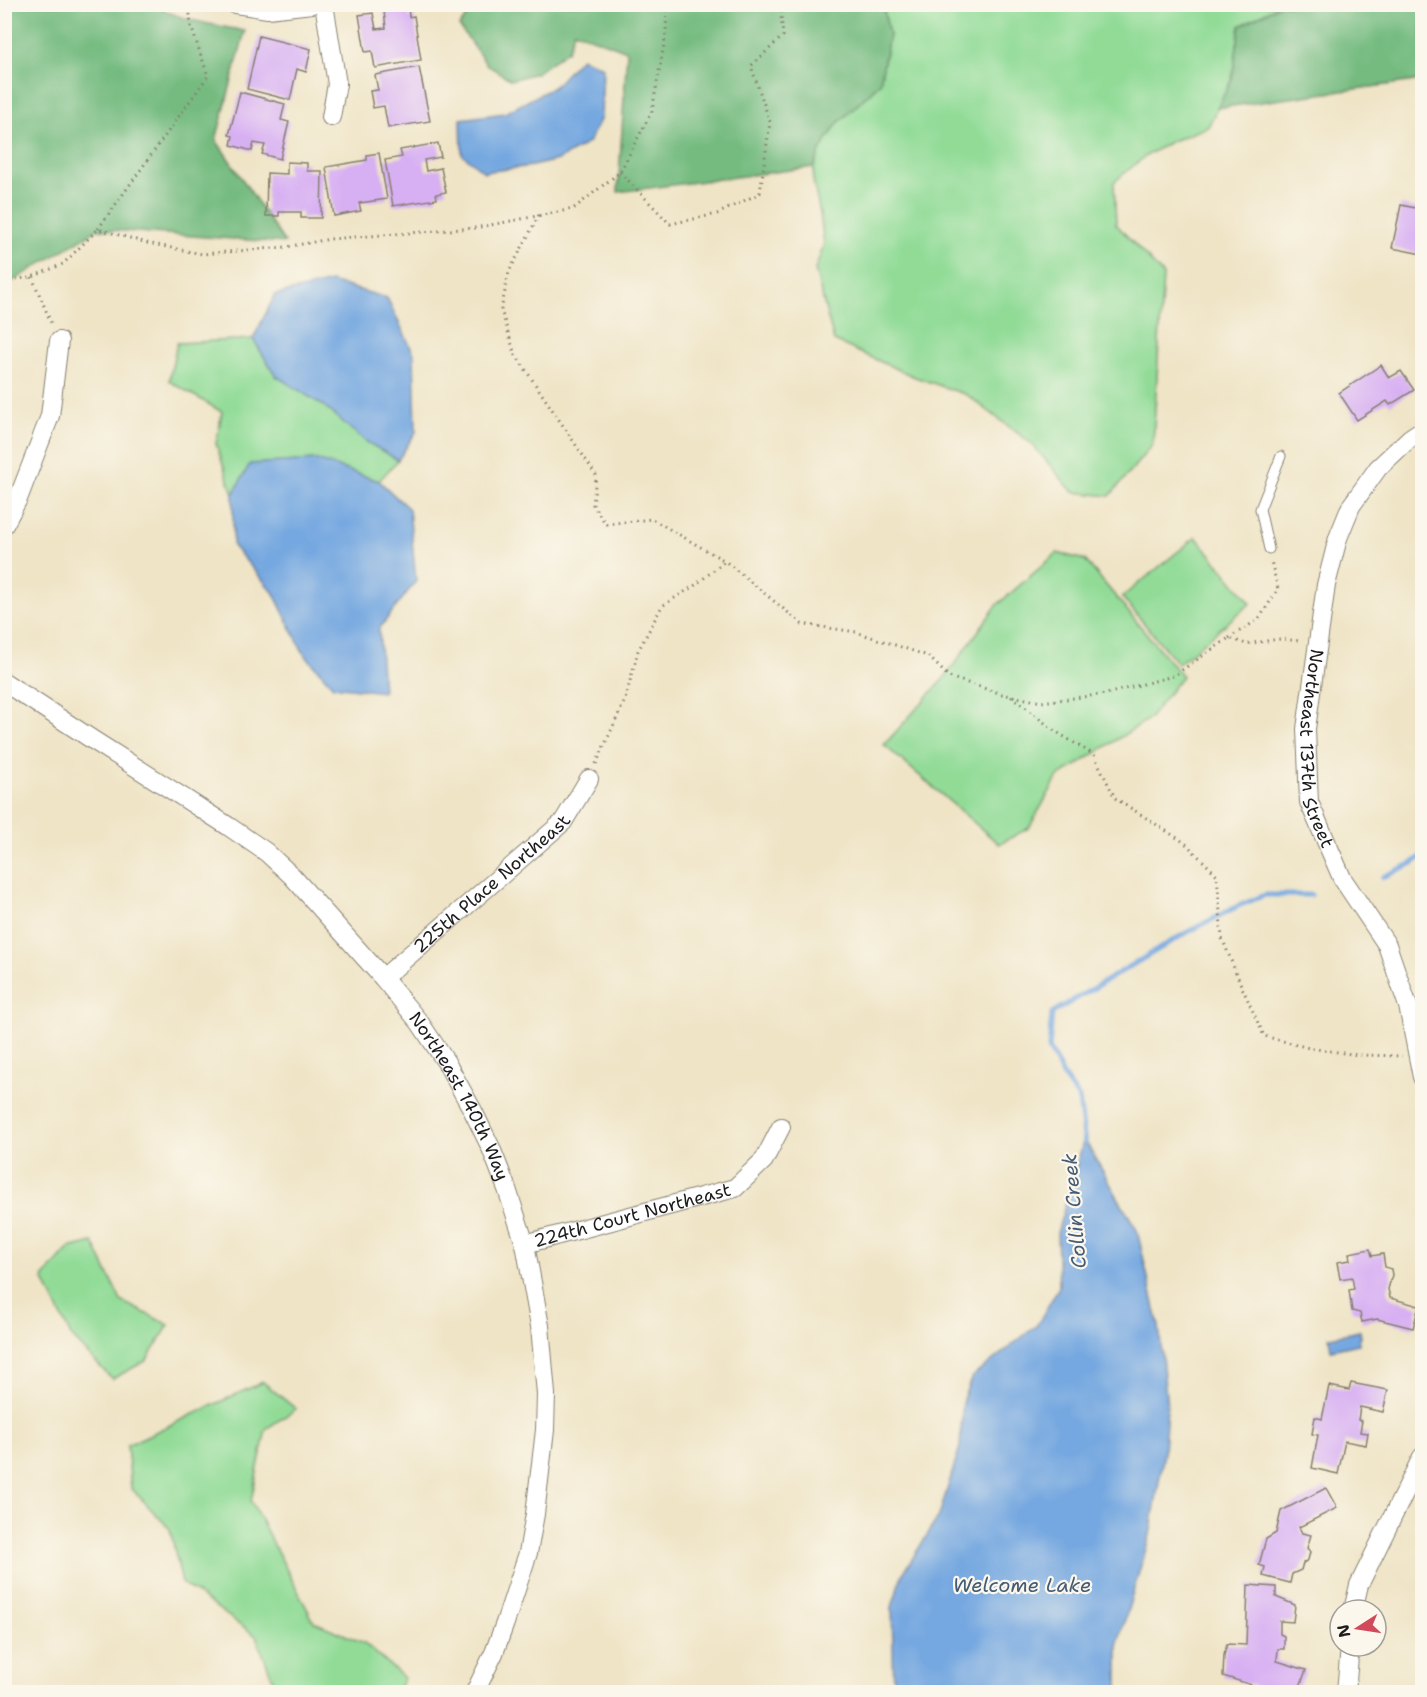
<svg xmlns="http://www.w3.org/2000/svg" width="1427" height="1697" font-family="'Shantell Sans',sans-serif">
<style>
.green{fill:#91db97;stroke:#567c5a;stroke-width:1.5}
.forest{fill:#74bb80;stroke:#486c4e;stroke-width:1.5}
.water{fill:#74a7e0;stroke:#48627e;stroke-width:1.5}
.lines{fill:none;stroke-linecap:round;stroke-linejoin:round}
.stream{stroke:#74a7e0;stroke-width:5}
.building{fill:#d7aff3}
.service-casing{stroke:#868071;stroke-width:11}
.minor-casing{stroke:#868071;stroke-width:20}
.path{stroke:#868071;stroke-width:3;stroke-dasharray:1.5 4.5;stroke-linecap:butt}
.service{stroke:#fff;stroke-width:9}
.minor{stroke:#fff;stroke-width:18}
.labels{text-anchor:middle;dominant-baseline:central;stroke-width:4.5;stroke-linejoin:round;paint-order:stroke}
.street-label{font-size:18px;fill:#1c1c1c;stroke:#fbf7ec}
.water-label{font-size:20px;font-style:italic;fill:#445b74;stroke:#fbf7ec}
</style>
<rect width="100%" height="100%" fill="#fbf7ec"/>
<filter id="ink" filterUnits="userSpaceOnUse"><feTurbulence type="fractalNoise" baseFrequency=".0167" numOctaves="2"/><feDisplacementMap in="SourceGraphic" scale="12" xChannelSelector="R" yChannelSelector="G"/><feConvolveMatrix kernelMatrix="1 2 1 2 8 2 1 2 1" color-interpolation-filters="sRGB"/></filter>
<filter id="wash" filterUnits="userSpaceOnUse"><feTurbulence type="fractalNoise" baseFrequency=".008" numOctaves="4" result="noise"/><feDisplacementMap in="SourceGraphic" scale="24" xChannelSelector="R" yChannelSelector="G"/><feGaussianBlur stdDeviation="1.35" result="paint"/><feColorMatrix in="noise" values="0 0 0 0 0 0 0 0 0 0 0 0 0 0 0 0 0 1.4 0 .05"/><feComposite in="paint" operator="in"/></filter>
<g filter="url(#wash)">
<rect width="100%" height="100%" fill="#efe4c6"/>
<g class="green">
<path d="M883 5H1280L1240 26 1232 79 1208 127 1170 142 1144 157 1114 182 1116 224 1163 275 1153 444 1110 496 1073 492 1032 444 967 395 915 377 834 341 815 270 824 244 820 213 813 180 814 167 820 151 837 124 880 83 889 35Z"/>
<path d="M253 339 276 376 324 406 365 441 398 460 379 481 316 460 250 464 233 494 216 444 222 412 169 381 177 343Z"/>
<path d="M1196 537 1251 603 1178 664 1122 597Z"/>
<path d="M1057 553 1085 560 1182 676 1149 719 1058 777 1029 828 999 844 884 745 946 676 997 605Z"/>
<path d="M93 1242 121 1301 169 1325 146 1361 112 1379 71 1336 43 1278 69 1248Z"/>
<path d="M263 1382 296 1409 266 1429 251 1501 314 1622 364 1643 404 1678 397 1692H280L273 1680 256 1636 182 1583 170 1529 131 1488 127 1445Z"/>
</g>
<g class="forest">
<path d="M5 5H156C179 21 217 25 245 31L216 140 285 243 98 229 5 286Z"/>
<path d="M883 5 889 35 880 83 837 124 820 151 814 167 618 192 627 51 574 31 568 50 536 73 511 80 487 65 459 26 475 5Z"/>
<path d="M1280 5H1422V80L1217 108 1232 79 1240 26Z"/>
</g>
<g class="water">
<path d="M581 58 603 67 601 118 588 143 558 160 532 166 484 172 462 154 461 119 505 113 554 87Z"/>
<path d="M331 282 387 298 414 354 416 432 398 460 365 441 324 406 276 376 253 339 275 295Z"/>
<path d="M317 460 379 481 409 509 416 581 379 629 383 692 333 686 304 654 273 592 233 546V494L250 464Z"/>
<path d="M1084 1139 1137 1230 1159 1326 1167 1407 1164 1452 1150 1535 1118 1643V1692H894L892 1607 902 1575 939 1516 960 1447 963 1399 972 1377 1037 1325 1059 1287 1057 1233Z"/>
<path d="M1360 1331 1361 1337 1359 1340V1344L1331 1350 1329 1337Z"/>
</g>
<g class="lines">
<g class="stream">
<path d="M1383 877 1413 863 1422 856"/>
<path d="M1085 1144 1079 1098 1065 1079 1049 1048 1052 1013 1184 934 1238 906 1265 895H1311"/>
</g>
</g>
<g id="blocks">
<g class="building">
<path d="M408 7 409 17 414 16 421 60 375 68 372 51 365 52 359 15 373 13 376 29 386 28 384 11Z"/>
<path d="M259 36 311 49 306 72 297 69 290 100 247 89Z"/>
<path d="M419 67 430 121 388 128 384 106 373 108 370 91 378 90 375 75Z"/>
<path d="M240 92 285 104 281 120 289 122 280 159 262 154 265 145 254 143 252 151 231 145 233 136 229 135Z"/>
<path d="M438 143 441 157 424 160 426 171 441 168 446 192 436 194 437 199 393 206 385 160 402 157 400 150Z"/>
<path d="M379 153 387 199 359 203 361 211 334 216 326 167 367 160V155Z"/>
<path d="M287 162 307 163V171H322L321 218H301V212H279V216H266L267 173 287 174Z"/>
<path d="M1421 201 1422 254 1392 248 1401 205 1420 209Z"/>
<path d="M1381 365 1389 378 1401 371 1414 390 1390 405 1387 401 1357 420 1339 393Z"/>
<path d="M1370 1249 1372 1256 1383 1254 1385 1267 1391 1269 1392 1275 1388 1289 1390 1298 1419 1306 1413 1328 1377 1319 1362 1322 1360 1313 1352 1311 1349 1290 1354 1289 1352 1277 1340 1279 1337 1262 1350 1260 1349 1253Z"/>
<path d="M1351 1383 1388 1390 1383 1412 1360 1407 1358 1420 1362 1421 1360 1432 1368 1433 1366 1445 1345 1441 1338 1474 1312 1468 1318 1435 1312 1434 1315 1417 1322 1419 1329 1386 1349 1390Z"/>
<path d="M1326 1488 1337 1508 1299 1527 1302 1533 1311 1535 1307 1548 1310 1552 1308 1560 1303 1563 1301 1570 1292 1574 1290 1583 1263 1576 1265 1567 1259 1565 1266 1539 1276 1533 1281 1511Z"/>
<path d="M1248 1585 1276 1587V1597L1295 1605 1293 1622 1280 1621V1634L1284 1636V1649H1278L1277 1661 1306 1670 1298 1692H1274L1223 1676 1224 1655 1227 1644 1246 1645Z"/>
</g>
</g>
</g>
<g filter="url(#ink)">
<use href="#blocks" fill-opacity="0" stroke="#868071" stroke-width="1.5"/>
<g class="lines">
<defs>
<path id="service" d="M1269 549 1260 509 1281 456"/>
<g id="minor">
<path d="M235 4 268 9 312 4"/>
<path d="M324 4 337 84 331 117"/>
<path id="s1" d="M1422 430 1410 438 1378 468 1351 506 1338 538 1326 585 1306 729 1309 802 1342 878 1387 945 1408 1006 1422 1077"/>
<path d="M4 525 18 499 50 416 59 341"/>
<path id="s2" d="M4 682 93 740 228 826 266 852 292 876 383 978 420 1023 446 1062 472 1109 491 1148 507 1189 525 1244 540 1326 546 1394 545 1430 535 1514 528 1553 505 1623 494 1653 475 1692"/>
<path id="s3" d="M383 978 563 822 589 779"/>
<path id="s4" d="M525 1244 735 1188 764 1160 781 1127"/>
<path d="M1353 1610 1359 1585 1422 1457"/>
<path d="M1346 1692 1350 1646"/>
</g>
</defs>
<use href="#service" class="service-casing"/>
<use href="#minor" class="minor-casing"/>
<g class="path">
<path d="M620 172 670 224 717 214 760 193 770 122 751 66 783 36 780 4"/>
<path d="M539 215 509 272 501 310 515 354 596 475 593 505 606 524 652 519 725 561"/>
<path d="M98 229 208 76 191 26 189 4"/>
<path d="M32 277 52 325"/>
<path d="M4 281 32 277 63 264 98 229 147 243 202 254 286 247 330 239 475 228 573 209 620 172 652 111 666 33 667 4"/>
<path d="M1229 638 1259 619 1278 589 1271 561"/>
<path d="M1011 696 1055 731 1094 755 1115 798 1185 843 1217 875 1222 938 1241 985 1264 1036 1309 1048 1358 1055 1402 1056"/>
<path d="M596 764 625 700 638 651 662 606 694 586 725 561 802 624 856 632 928 656 949 677 1002 694 1041 702 1106 694 1173 676 1229 638 1246 644 1280 639 1301 641"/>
</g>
<use href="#service" class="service"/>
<use href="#minor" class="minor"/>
</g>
</g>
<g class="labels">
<g class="street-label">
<text stroke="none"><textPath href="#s1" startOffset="354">Northeast 137th Street</textPath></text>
<text stroke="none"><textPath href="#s3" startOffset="144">225th Place Northeast</textPath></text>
<text stroke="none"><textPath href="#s2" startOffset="626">Northeast 140th Way</textPath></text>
<text stroke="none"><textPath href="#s4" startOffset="111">224th Court Northeast</textPath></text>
</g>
<g class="water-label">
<text transform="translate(1074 1211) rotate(-95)">Collin Creek</text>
<text x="1022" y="1585">Welcome Lake</text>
</g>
</g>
<rect width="1427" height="1697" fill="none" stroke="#fbf7ec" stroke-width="24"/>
<g transform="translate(1358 1628) rotate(258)"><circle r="28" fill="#fbf7ec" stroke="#a29f99" stroke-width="1.5"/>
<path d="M0-4.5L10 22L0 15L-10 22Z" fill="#d1495b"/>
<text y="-9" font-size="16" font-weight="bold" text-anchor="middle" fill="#1c1c1c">N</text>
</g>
</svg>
